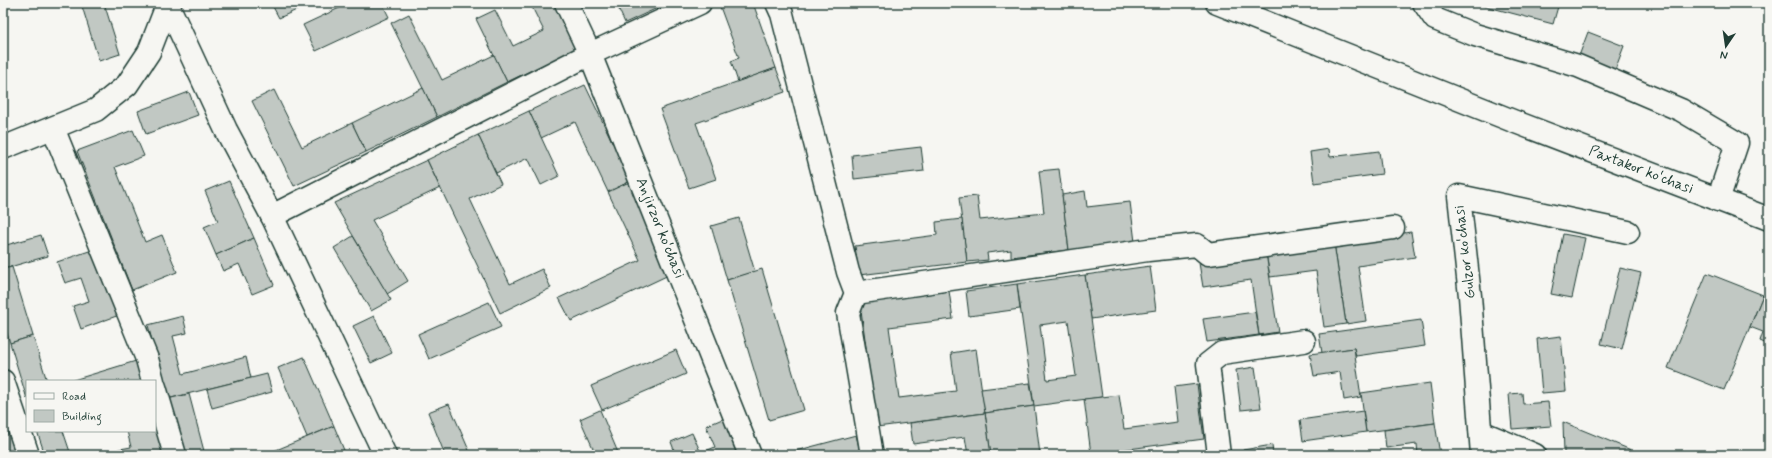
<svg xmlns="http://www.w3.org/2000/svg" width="1772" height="458" font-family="Mynerve,sans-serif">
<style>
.building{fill:#c1c8c3;stroke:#1f3d34;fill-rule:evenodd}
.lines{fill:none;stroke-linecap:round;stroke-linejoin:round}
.minor-casing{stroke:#1f3d34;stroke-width:25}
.major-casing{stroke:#1f3d34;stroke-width:25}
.minor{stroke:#f6f6f2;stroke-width:22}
.major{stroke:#f6f6f2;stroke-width:22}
.labels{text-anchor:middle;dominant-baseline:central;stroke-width:3;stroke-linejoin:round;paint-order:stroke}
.street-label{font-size:15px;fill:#1f3d34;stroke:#f6f6f2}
</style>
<rect width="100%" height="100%" fill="#f6f6f2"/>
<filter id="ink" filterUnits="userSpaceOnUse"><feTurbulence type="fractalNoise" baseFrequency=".025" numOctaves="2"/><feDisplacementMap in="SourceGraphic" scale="8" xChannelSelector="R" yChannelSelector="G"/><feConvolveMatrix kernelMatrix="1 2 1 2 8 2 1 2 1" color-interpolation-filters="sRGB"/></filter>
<g filter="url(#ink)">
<g class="building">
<path d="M81 3H104L120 54 99 61Z"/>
<path d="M271 3H312L279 18Z"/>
<path d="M350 3H382L389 17 316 51 303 25Z"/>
<path d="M530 3H554L576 49 507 82 476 19 495 10 513 46 544 31Z"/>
<path d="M616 3H668L625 23Z"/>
<path d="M722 3H753L776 68 738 82 731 61 739 58 719 4Z"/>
<path d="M1473 3H1559L1553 24Z"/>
<path d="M409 14 442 80 494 55 507 82 437 117 391 23Z"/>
<path d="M1588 32 1624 46 1615 70 1579 56Z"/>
<path d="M776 68 785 92 696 123 716 179 689 188 660 109Z"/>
<path d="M585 85 631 181 608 192 575 122 541 138 529 111Z"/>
<path d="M423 88 437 117 366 152 352 123Z"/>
<path d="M274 90 302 147 352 123 366 152 294 186 252 101Z"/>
<path d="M189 92 198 115 146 134 138 111Z"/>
<path d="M529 111 559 176 541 185 528 158 496 173 478 135Z"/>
<path d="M133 130 144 156 115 167 145 242 162 235 177 272 132 290 77 151Z"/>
<path d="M478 135 501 184 470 199 510 284 542 269 551 288 500 313 427 160Z"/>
<path d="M921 147 924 171 854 179 852 155Z"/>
<path d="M1329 149 1330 157 1379 151 1382 174 1314 183 1310 152Z"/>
<path d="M427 160 440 188 372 220 408 281 387 294 334 203Z"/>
<path d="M1059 169 1069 250 1011 257V250L987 253 988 260 967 262 959 198 977 196 980 220 1044 213 1039 171Z"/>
<path d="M229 181 254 238 216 255 204 227 218 221 205 191Z"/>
<path d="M631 181 675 272 571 321 559 298 640 260 608 192Z"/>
<path d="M1085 191 1087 207 1130 202 1135 242 1069 250 1062 195Z"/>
<path d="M739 218 755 272 727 280 711 226Z"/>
<path d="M962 219 967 262 859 275 855 246 937 235 936 222Z"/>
<path d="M1411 232 1415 257 1358 266 1366 321 1346 324 1334 243Z"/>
<path d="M1563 234 1585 238 1572 298 1551 294Z"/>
<path d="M41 235 48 256 3 269V246Z"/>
<path d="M353 236 391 300 371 311 334 248Z"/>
<path d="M254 238 274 285 252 294 239 264 223 271 216 255Z"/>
<path d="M1334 243 1346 324 1324 327 1316 271 1270 277 1266 253Z"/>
<path d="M98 248 122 314 81 329 73 306 89 301 81 278 65 283 57 262Z"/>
<path d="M1266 253 1278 332 1259 335 1251 280 1203 287 1199 263Z"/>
<path d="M1150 266 1156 310 1091 319 1085 275Z"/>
<path d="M12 267 33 336 10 343 3 320V269Z"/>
<path d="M1620 268 1641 273 1622 349 1601 344Z"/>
<path d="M762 269 804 410 769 420 727 280Z"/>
<path d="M1707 273 1763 295 1724 390 1668 368Z"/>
<path d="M1085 275 1102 397 1034 406 1017 284ZM1068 321 1076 376 1047 380 1040 325Z"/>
<path d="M1017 284 1020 309 969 316 966 291Z"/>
<path d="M949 291 953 319 889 327 899 398 956 391 951 353 976 349 985 413 877 427 860 303Z"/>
<path d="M1763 295 1769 298V345L1760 341 1763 332 1750 327Z"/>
<path d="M489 302 501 327 429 359 418 334Z"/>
<path d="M1255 312 1259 335 1207 342 1203 319Z"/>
<path d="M183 316 187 333 173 336 183 374 246 357 251 378 167 399 148 325Z"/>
<path d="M374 316 392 353 371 363 353 326Z"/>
<path d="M1421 320 1425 346 1356 356 1354 348 1322 353 1319 334Z"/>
<path d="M33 336 47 381H27V399L10 343Z"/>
<path d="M1561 336 1566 391 1542 393 1537 339Z"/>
<path d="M1354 348 1361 397 1344 400 1340 372 1314 376 1310 354Z"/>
<path d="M676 350 686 374 602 410 591 386Z"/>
<path d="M304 357 334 426 307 437 278 368Z"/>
<path d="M136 361 142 381H70Z"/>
<path d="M1255 367 1261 408 1241 410 1236 370Z"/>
<path d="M267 374 272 392 212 408 207 389Z"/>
<path d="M1030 383 1034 406 985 413 981 389Z"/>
<path d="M1430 383 1435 423 1366 432 1361 393Z"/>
<path d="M1197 384 1204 439 1091 454 1084 399 1119 395 1124 429 1178 422 1174 387Z"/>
<path d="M1522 393 1523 404 1548 402 1551 426 1512 429 1509 394Z"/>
<path d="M189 394 205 455H182L167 399Z"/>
<path d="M3 402 21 455H3Z"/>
<path d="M449 404 471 455H445L428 412Z"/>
<path d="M1034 406 1040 455H991L985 413Z"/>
<path d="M600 410 619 455H596L580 419Z"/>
<path d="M1363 411 1366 432 1303 441 1300 420Z"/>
<path d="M985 413 991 455H968L965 437 913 444 910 423Z"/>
<path d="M727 417 743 455H676L671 442 692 433 701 453 715 447 706 426Z"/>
<path d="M1563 422 1631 450 1629 455H1569L1564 453Z"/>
<path d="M155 423 165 455H87L131 447 127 431H155Z"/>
<path d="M1435 423 1440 455H1418L1417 444 1386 448 1384 430Z"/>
<path d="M334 426 346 455H270L269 453Z"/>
<path d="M37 431H63L71 455H45Z"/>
<path d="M856 435 861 455H780Z"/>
<path d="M1272 445 1273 455H1244L1243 450Z"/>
<path d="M1180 452 1181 455H1156Z"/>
</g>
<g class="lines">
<defs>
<g id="minor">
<path d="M566 3 590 54 750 455"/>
<path d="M777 3 782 14 848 272 856 293 848 313 872 455"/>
<path d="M1424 3 1435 19 1475 35 1578 66 1681 110 1737 143 1718 200"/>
<path d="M168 5 226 130 272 216 385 455"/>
<path d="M53 128 147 359 153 381"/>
<path d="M3 148 96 110 127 85 149 52 168 3"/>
<path d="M272 216 590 54 700 3"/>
<path d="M856 293 1148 250 1197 245 1208 254 1393 228"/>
<path d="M3 381 28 455"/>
<path d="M155 387 175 455"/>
<path d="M1481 432 1535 455"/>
<path d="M1219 455 1208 364 1222 353 1304 341"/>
<path d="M1482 455 1470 296 1459 196 1628 232"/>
</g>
<path id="major" d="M1217 3 1513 121 1769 219"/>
</defs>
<use href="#minor" class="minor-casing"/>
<use href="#major" class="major-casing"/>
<use href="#minor" class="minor"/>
<use href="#major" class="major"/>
</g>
</g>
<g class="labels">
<g class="street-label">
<text transform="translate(1641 170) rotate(21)">Paxtakor koʻchasi</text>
<text transform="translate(660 228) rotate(68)">Anjirzor koʻchasi</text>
<text transform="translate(1465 252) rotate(-97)">Gulzor koʻchasi</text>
</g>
</g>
<rect width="1772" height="458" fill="none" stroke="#f6f6f2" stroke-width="16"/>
<rect x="8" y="8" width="1756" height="442" fill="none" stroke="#1f3d34" stroke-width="1.5" filter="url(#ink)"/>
<rect x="26" y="380" width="130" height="52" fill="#f6f6f2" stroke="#a0aca6"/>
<rect x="34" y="393" width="20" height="6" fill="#f6f6f2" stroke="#a0aca6"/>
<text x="62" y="400" font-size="12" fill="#1f3d34">Road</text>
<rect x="34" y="410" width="20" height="12" fill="#c1c8c3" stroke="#a0aca6"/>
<text x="62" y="420" font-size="12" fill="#1f3d34">Building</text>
<g transform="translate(1726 46) rotate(193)" stroke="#f6f6f2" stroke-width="3" paint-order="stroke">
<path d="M0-3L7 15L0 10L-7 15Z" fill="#1f3d34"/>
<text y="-6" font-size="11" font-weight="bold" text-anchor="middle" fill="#1f3d34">N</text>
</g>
</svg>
